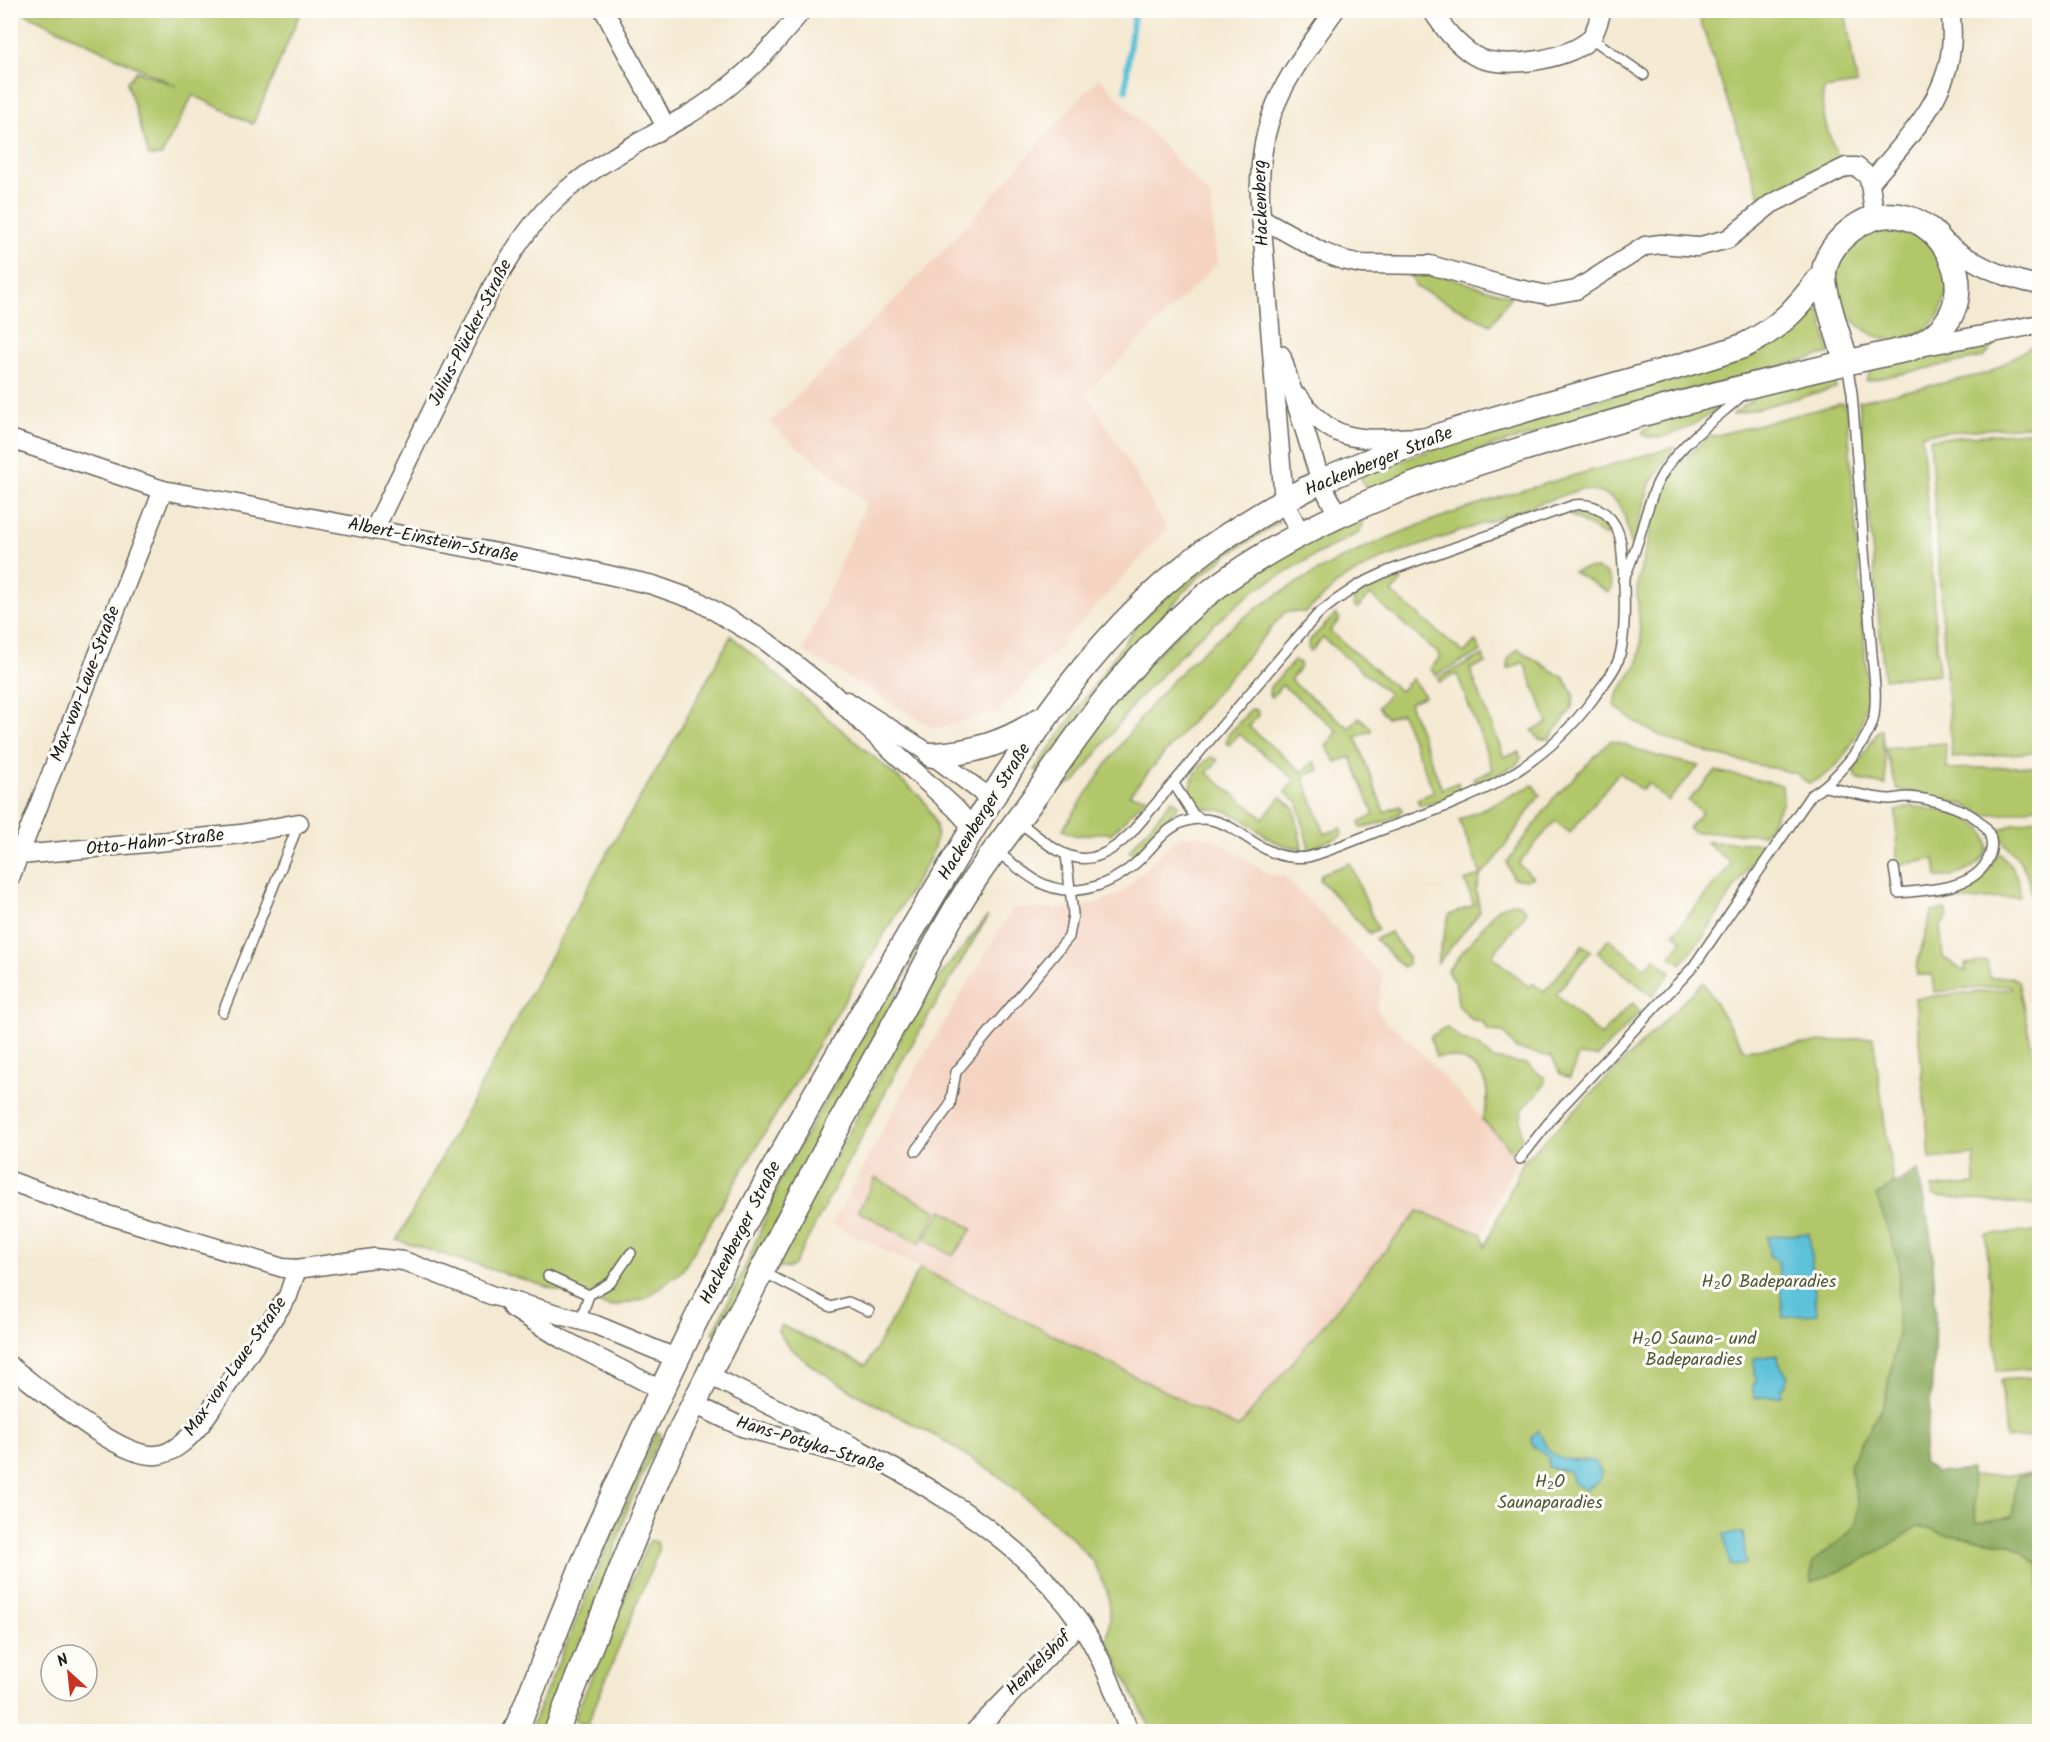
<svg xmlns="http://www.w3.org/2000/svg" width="2050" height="1742" font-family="Kalam,sans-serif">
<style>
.built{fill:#f4d3c1}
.green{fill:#b2c76b;stroke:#677244;stroke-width:1.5}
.forest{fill:#8dac5f;stroke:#54643e;stroke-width:1.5}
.water{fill:#5bc1d9;stroke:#3c6e7a;stroke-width:1.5}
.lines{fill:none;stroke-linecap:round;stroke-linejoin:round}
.stream{stroke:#5bc1d9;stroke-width:6}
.service-casing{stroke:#68645c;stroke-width:12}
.minor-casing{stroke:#68645c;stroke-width:21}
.tertiary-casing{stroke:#68645c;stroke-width:27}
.service{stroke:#fff;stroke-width:9}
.minor{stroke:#fff;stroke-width:18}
.tertiary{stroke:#fff;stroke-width:24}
.labels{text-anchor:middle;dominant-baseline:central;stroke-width:6;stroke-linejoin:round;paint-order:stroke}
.street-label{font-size:18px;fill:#1c1c1c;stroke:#fdfcf7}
.park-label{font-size:18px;fill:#505838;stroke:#fdfcf7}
</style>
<rect width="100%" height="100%" fill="#fdfcf7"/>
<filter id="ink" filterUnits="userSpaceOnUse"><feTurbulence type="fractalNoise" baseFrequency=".0167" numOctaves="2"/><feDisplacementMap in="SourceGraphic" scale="12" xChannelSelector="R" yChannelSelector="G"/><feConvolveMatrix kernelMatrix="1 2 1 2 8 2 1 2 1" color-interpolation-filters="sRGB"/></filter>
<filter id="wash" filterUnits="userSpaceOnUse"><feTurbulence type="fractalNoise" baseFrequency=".008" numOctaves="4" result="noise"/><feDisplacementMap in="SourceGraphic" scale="24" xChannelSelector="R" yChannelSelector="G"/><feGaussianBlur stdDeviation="1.35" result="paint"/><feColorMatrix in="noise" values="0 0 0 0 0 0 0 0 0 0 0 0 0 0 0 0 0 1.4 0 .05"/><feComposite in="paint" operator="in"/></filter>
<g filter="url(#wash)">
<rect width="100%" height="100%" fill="#f4e9d2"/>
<g class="built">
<path d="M1099 77 1210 196 1217 264 1087 392 1167 529 1000 711 935 729 803 651 866 503 769 423 935 260Z"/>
<path d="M1202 835 1212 837 1270 875 1284 876 1383 976 1377 1009 1385 1022 1404 1035 1518 1157 1482 1234 1418 1211 1238 1428 832 1224 911 1078 1013 908 1057 909 1094 904 1121 894 1167 846 1182 836Z"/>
</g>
<g class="green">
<path d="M1740 10 1845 11 1857 84 1824 89C1818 112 1830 140 1840 160L1761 200 1699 17Z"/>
<path d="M20 11H301L253 124 193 95 161 156H149L127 82 137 71 176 86Z"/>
<path d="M1884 225 1923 233 1950 279C1947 290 1944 309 1937 318 1883 383 1793 284 1858 237 1865 232 1876 229 1884 225Z"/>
<path d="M1423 270 1511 296 1491 325 1416 287 1409 271Z"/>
<path d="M1817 300 1830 353 1492 446 1367 491 1360 476 1463 438 1736 360Z"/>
<path d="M1995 340V345L1983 357 1866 381 1874 363Z"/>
<path d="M2039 341V425L1922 434 1939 674 1884 679 1859 401 1989 373Z"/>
<path d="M1830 377 1835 381 1836 388 1732 415 1760 393Z"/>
<path d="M1842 403 1847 410 1868 693C1865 725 1843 774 1808 783L1795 773C1734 759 1662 749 1615 706L1617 695 1638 663 1641 642 1637 592 1638 580 1654 517 1670 475 1706 438Z"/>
<path d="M1722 404C1709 418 1662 447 1642 434L1644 430 1675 415Z"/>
<path d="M2039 431V752L1952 758 1930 439Z"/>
<path d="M1675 447 1650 483 1634 543 1630 544C1624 506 1622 495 1581 489L1379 560 1343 579 1306 612H1285L1129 795 1147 797 1111 834C1094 828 1080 844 1063 829 1099 775 1135 719 1181 672 1313 538 1500 497 1675 447Z"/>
<path d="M1584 512C1596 516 1609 521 1608 535L1605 536 1570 515Z"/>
<path d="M1362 515 1364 522 1359 533 1319 553 1255 590 1195 640 1136 701 1076 781 1065 786 1057 783C1104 709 1178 620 1253 573 1287 552 1326 534 1362 515Z"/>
<path d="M1278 517 1279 522 1231 552 1194 581 1123 661 1039 772 1035 769 1138 623 1208 561Z"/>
<path d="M1586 568C1600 568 1611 573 1612 588L1608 592 1573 572Z"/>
<path d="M1396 576 1402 580 1392 593 1464 653 1475 641 1481 652 1436 675 1430 669 1441 656 1370 595 1358 608 1355 607 1353 599 1362 591Z"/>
<path d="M1336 614 1340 619 1330 631 1400 691 1412 679 1425 696 1409 703 1442 789 1458 782 1459 790C1450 798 1431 807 1419 804L1417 799 1434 792 1401 713 1387 718 1378 707 1389 694 1323 638 1311 651 1308 648 1310 640Z"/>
<path d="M731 636 922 798C937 823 942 830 930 858L682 1271 646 1298 611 1307 397 1240 600 865 676 737Z"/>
<path d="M1518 649 1564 678 1574 695 1571 710 1549 739H1539L1532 730 1548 723 1524 662 1508 669V659Z"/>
<path d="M1483 655 1485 663 1470 669 1504 757 1519 752 1521 758 1515 766 1476 785 1473 779 1493 770 1457 674 1439 682 1438 678Z"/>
<path d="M1294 661 1299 662 1301 666 1290 680 1349 728 1359 717 1370 727 1371 731 1356 737 1384 812 1400 806 1402 810 1398 815 1387 821 1361 828 1359 823 1374 815 1351 757 1336 762 1326 746 1338 731 1282 685 1272 697 1269 695 1270 687Z"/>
<path d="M1251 709 1257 710 1258 715 1249 727 1302 772 1314 761 1319 770 1303 777 1325 834 1341 828 1343 832 1339 837 1309 849 1298 803 1285 792 1295 780 1239 734 1229 745 1226 743 1228 735Z"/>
<path d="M1882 730C1883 749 1887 767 1886 785L1859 780 1853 772 1878 731Z"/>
<path d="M1611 740 1656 756 1699 766 1668 801 1648 783 1641 790 1619 772 1570 833 1555 821 1518 864 1533 877 1526 880 1513 878 1507 862 1553 799Z"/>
<path d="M1945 743 1947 769 2039 766V806L2006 814 1984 815 1963 804 1897 789 1885 748Z"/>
<path d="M1211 757 1218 760 1207 773 1263 818 1281 797 1294 808 1302 848C1260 845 1261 824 1230 813 1218 808 1205 811 1194 802 1184 784 1196 768 1211 757Z"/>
<path d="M1716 771 1782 785 1783 802 1764 834 1693 832 1688 828 1702 812 1688 801Z"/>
<path d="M1533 785 1540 795 1496 859 1481 875 1476 890 1480 912 1437 964 1449 915 1474 905 1465 881 1481 875 1459 820Z"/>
<path d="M1172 800 1179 804C1178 810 1141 846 1134 855L1129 851Z"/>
<path d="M1912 806C1934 810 1973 812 1985 835 1998 861 1956 880 1937 877L1935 859 1897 865 1896 811Z"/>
<path d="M2039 818H2040L2039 909C2028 898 2031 884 2025 870 2019 855 2004 847 1997 832L2013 824Z"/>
<path d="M1706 842 1759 843 1762 846 1705 934 1681 964 1670 956 1682 940 1674 933 1731 864Z"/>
<path d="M1997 854H2001C2013 867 2021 879 2020 897L1938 902 1939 897C1968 885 1983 886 1997 854Z"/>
<path d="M1350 863 1378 930 1370 934 1320 880 1321 874Z"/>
<path d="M960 867 964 869 922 938 890 1008 718 1336 713 1333 748 1261 782 1176Z"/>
<path d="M1513 903 1520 904 1527 912 1492 956 1529 987 1533 983 1544 992 1583 945 1591 951 1556 994 1601 1036 1627 1007 1633 1003 1640 1012 1597 1057 1578 1055 1570 1078 1560 1074 1552 1057 1516 1049 1504 1032 1489 1031 1482 1022 1471 1019 1458 1005 1456 985 1447 971 1498 908Z"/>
<path d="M1945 910 1948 917 1940 926 1943 957 1965 972V964L1987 961 1990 978 2011 977 2018 981 2039 1082V1206L1934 1196 1932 1187 1975 1184 1974 1155 1930 1159 1915 998 2011 989 2010 985 1934 992 1932 975H1917L1916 968 1932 911Z"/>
<path d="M988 916 902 1061 794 1265 788 1268 775 1267 921 1000Z"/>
<path d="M1390 932 1408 957V964L1403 967 1375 939Z"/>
<path d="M1609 939 1645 968 1655 958 1671 972 1652 996 1597 952Z"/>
<path d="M1703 982 1744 1050 1873 1037 1894 1189 1910 1219 1890 1481 2039 1473V1731H1152L1107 1641 1110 1617 1107 1591 1093 1562 1070 1536 1006 1481 941 1439 858 1395 809 1364 787 1345 778 1331 781 1325 866 1366 920 1268 1238 1428 1418 1211 1482 1234 1485 1247 1523 1162Z"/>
<path d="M1446 1027 1463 1040 1477 1045 1493 1059 1527 1064 1545 1078C1545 1092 1529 1098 1523 1110 1516 1127 1527 1141 1518 1157L1482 1119C1498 1082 1475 1053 1436 1057L1430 1037Z"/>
<path d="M876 1178 937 1211 920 1244 858 1211Z"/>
<path d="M942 1210 972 1229 953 1256 925 1239Z"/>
<path d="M2039 1231V1368L1997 1371 1986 1235Z"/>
<path d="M2039 1377V1436L2006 1439 2001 1380Z"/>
<path d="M656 1432 661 1434 628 1508 601 1592 546 1731 529 1732Z"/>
<path d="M651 1541 657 1542 659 1550 587 1725 574 1719 647 1544Z"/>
</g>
<path class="forest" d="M1918 1170C1922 1196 1929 1222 1932 1247 1938 1319 1934 1392 1922 1462L1936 1473 1971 1470 1976 1522 2012 1517 2017 1477 2039 1473V1565L2010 1544 1947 1535 1918 1526C1884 1551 1851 1567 1812 1583V1562C1864 1522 1864 1528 1849 1464L1884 1404 1898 1336 1899 1263 1876 1195Z"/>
<g class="water">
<path d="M1809 1233 1817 1314 1783 1317 1778 1262 1769 1255 1767 1237Z"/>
<path d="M1777 1355 1780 1365 1788 1376 1785 1386 1781 1388 1782 1396 1754 1398 1752 1384H1756L1754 1358Z"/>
<path d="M1538 1430 1548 1450 1561 1459 1595 1461 1601 1472 1600 1480 1586 1489 1574 1484 1571 1479 1570 1472 1548 1467V1457L1533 1446 1531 1438Z"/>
<path d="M1743 1533 1746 1564 1730 1565 1724 1534Z"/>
</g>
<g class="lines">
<g class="stream">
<path d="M1126 90C1127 63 1130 38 1135 10"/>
<path d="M2030 1732 2040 1730"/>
</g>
</g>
</g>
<g filter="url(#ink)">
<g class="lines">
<defs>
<g id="service">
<path d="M1591 38 1644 75"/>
<path d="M1623 580C1639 549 1643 515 1657 484 1674 447 1715 420 1744 394"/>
<path d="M1174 784 1193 814 1201 819"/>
<path d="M1826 787C1846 791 1869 798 1889 799 1895 799 1902 797 1908 797 1940 799 2012 818 1986 863 1970 890 1926 890 1898 893L1894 868"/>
<path d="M997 852C1010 861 1023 873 1037 881 1076 903 1120 882 1147 852 1162 835 1175 820 1199 819 1241 818 1257 863 1308 857 1334 850 1359 838 1384 829 1471 798 1536 776 1593 699 1601 687 1613 674 1618 661 1628 635 1624 572 1621 543 1617 518 1599 502 1574 505L1388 571 1360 584 1335 601 1318 614 1289 647 1131 833C1084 879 1061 855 1018 821"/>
<path d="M223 1012 299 823"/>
<path d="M916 1151 950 1105 956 1072 1069 937 1073 914 1066 855"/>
<path d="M1520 1159 1557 1112 1693 967 1811 795C1832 784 1870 741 1874 716 1877 696 1874 675 1872 655L1852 393 1847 364"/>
<path d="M763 1272 831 1307 848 1302 869 1311"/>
<path d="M548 1276 589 1295"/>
<path d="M580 1321 589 1295 611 1282 631 1253"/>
</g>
<g id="minor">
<path d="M604 10 666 127"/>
<path d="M1432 10C1443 28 1455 43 1473 55 1499 71 1567 60 1589 40 1596 33 1599 19 1602 10"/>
<path d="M1870 183C1903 143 1946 102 1951 48 1953 36 1951 23 1951 10"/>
<path d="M1261 218 1322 252 1343 260 1361 264 1430 265 1513 288 1548 295 1576 290 1645 246 1661 244 1697 247 1728 239 1771 204 1846 167H1857L1869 177 1875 219"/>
<path d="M1944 241C1972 263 2004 279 2040 285"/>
<path d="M1915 348 2040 324"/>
<path d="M1281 355 1321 482 1338 515"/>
<path d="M1299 397C1334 447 1364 439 1420 437"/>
<path d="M10 439 163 490 587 570 653 585 698 601 767 642 833 694 863 724 955 808 973 828"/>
<path d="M374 530 492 287C512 253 533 218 564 192 601 161 645 139 688 115 732 89 771 51 802 10"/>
<path d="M1301 534 1284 502 1260 202C1257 115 1286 79 1335 10"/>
<path d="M847 701 932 755 991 799"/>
<path d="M10 856 241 834 299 823"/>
<path d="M10 878 163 490"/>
<path d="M10 1181 88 1209 283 1268 297 1269 374 1258 404 1261 491 1295 596 1325 678 1359"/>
<path d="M511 1307 562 1339 663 1391"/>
<path d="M10 1366C42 1390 119 1459 157 1455 175 1453 190 1437 201 1424L288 1296 297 1269"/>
<path d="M709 1375C835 1440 998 1502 1080 1623 1102 1656 1116 1695 1129 1732"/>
<path d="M694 1404 742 1427 855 1457"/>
<path d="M974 1732 1080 1623"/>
</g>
<g id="tertiary">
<path d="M932 755C972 753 1006 743 1040 720"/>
<path d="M515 1732C544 1662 571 1591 601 1522 643 1427 689 1332 737 1238 795 1125 861 1015 927 905 1008 770 1092 623 1228 535 1258 516 1290 496 1322 481 1456 419 1604 394 1743 346 1781 328 1799 306 1824 273"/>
<path d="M556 1732 660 1473 678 1435C749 1293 822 1154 899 1015 918 982 933 947 953 914 979 868 1013 828 1043 785 1096 708 1153 631 1230 577 1332 506 1450 470 1569 435 1681 402 1794 373 1909 349 2013 310 1929 170 1851 230 1838 240 1826 255 1824 272 1822 292 1840 339 1846 361"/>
</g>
</defs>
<use href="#service" class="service-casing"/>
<use href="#minor" class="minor-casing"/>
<use href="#tertiary" class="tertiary-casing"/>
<use href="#service" class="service"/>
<use href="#minor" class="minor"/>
<use href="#tertiary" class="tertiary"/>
</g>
</g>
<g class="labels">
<g class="street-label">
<text transform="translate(1262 203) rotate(-92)">Hackenberg</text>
<text transform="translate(471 333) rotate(-63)">Julius-Plücker-Straße</text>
<text transform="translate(1379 462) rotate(-22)">Hackenberger Straße</text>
<text transform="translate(433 541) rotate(11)">Albert-Einstein-Straße</text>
<text transform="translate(86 684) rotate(-69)">Max-von-Laue-Straße</text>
<text transform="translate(985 812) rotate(-58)">Hackenberger Straße</text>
<text transform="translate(155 843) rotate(-6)">Otto-Hahn-Straße</text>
<text transform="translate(741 1233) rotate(-63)">Hackenberger Straße</text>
<text transform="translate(236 1367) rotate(-55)">Max-von-Laue-Straße</text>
<text transform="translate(810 1445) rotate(17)">Hans-Potyka-Straße</text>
<text transform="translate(1039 1664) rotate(-45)">Henkelshof</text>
</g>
<g class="park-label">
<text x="1769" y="1282">H₂O Badeparadies</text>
<text x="1694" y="1339">H₂O Sauna- und<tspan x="1694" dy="21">Badeparadies</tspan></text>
<text x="1550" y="1482">H₂O<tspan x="1550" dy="21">Saunaparadies</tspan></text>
</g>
</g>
<rect width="2050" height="1742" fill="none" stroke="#fdfcf7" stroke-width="36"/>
<g transform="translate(69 1673) rotate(333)"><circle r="28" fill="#fdfcf7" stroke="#a3a29f" stroke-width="1.5"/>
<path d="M0-4.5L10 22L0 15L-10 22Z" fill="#c8321e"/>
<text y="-9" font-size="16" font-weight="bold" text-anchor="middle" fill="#1c1c1c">N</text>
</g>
</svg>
